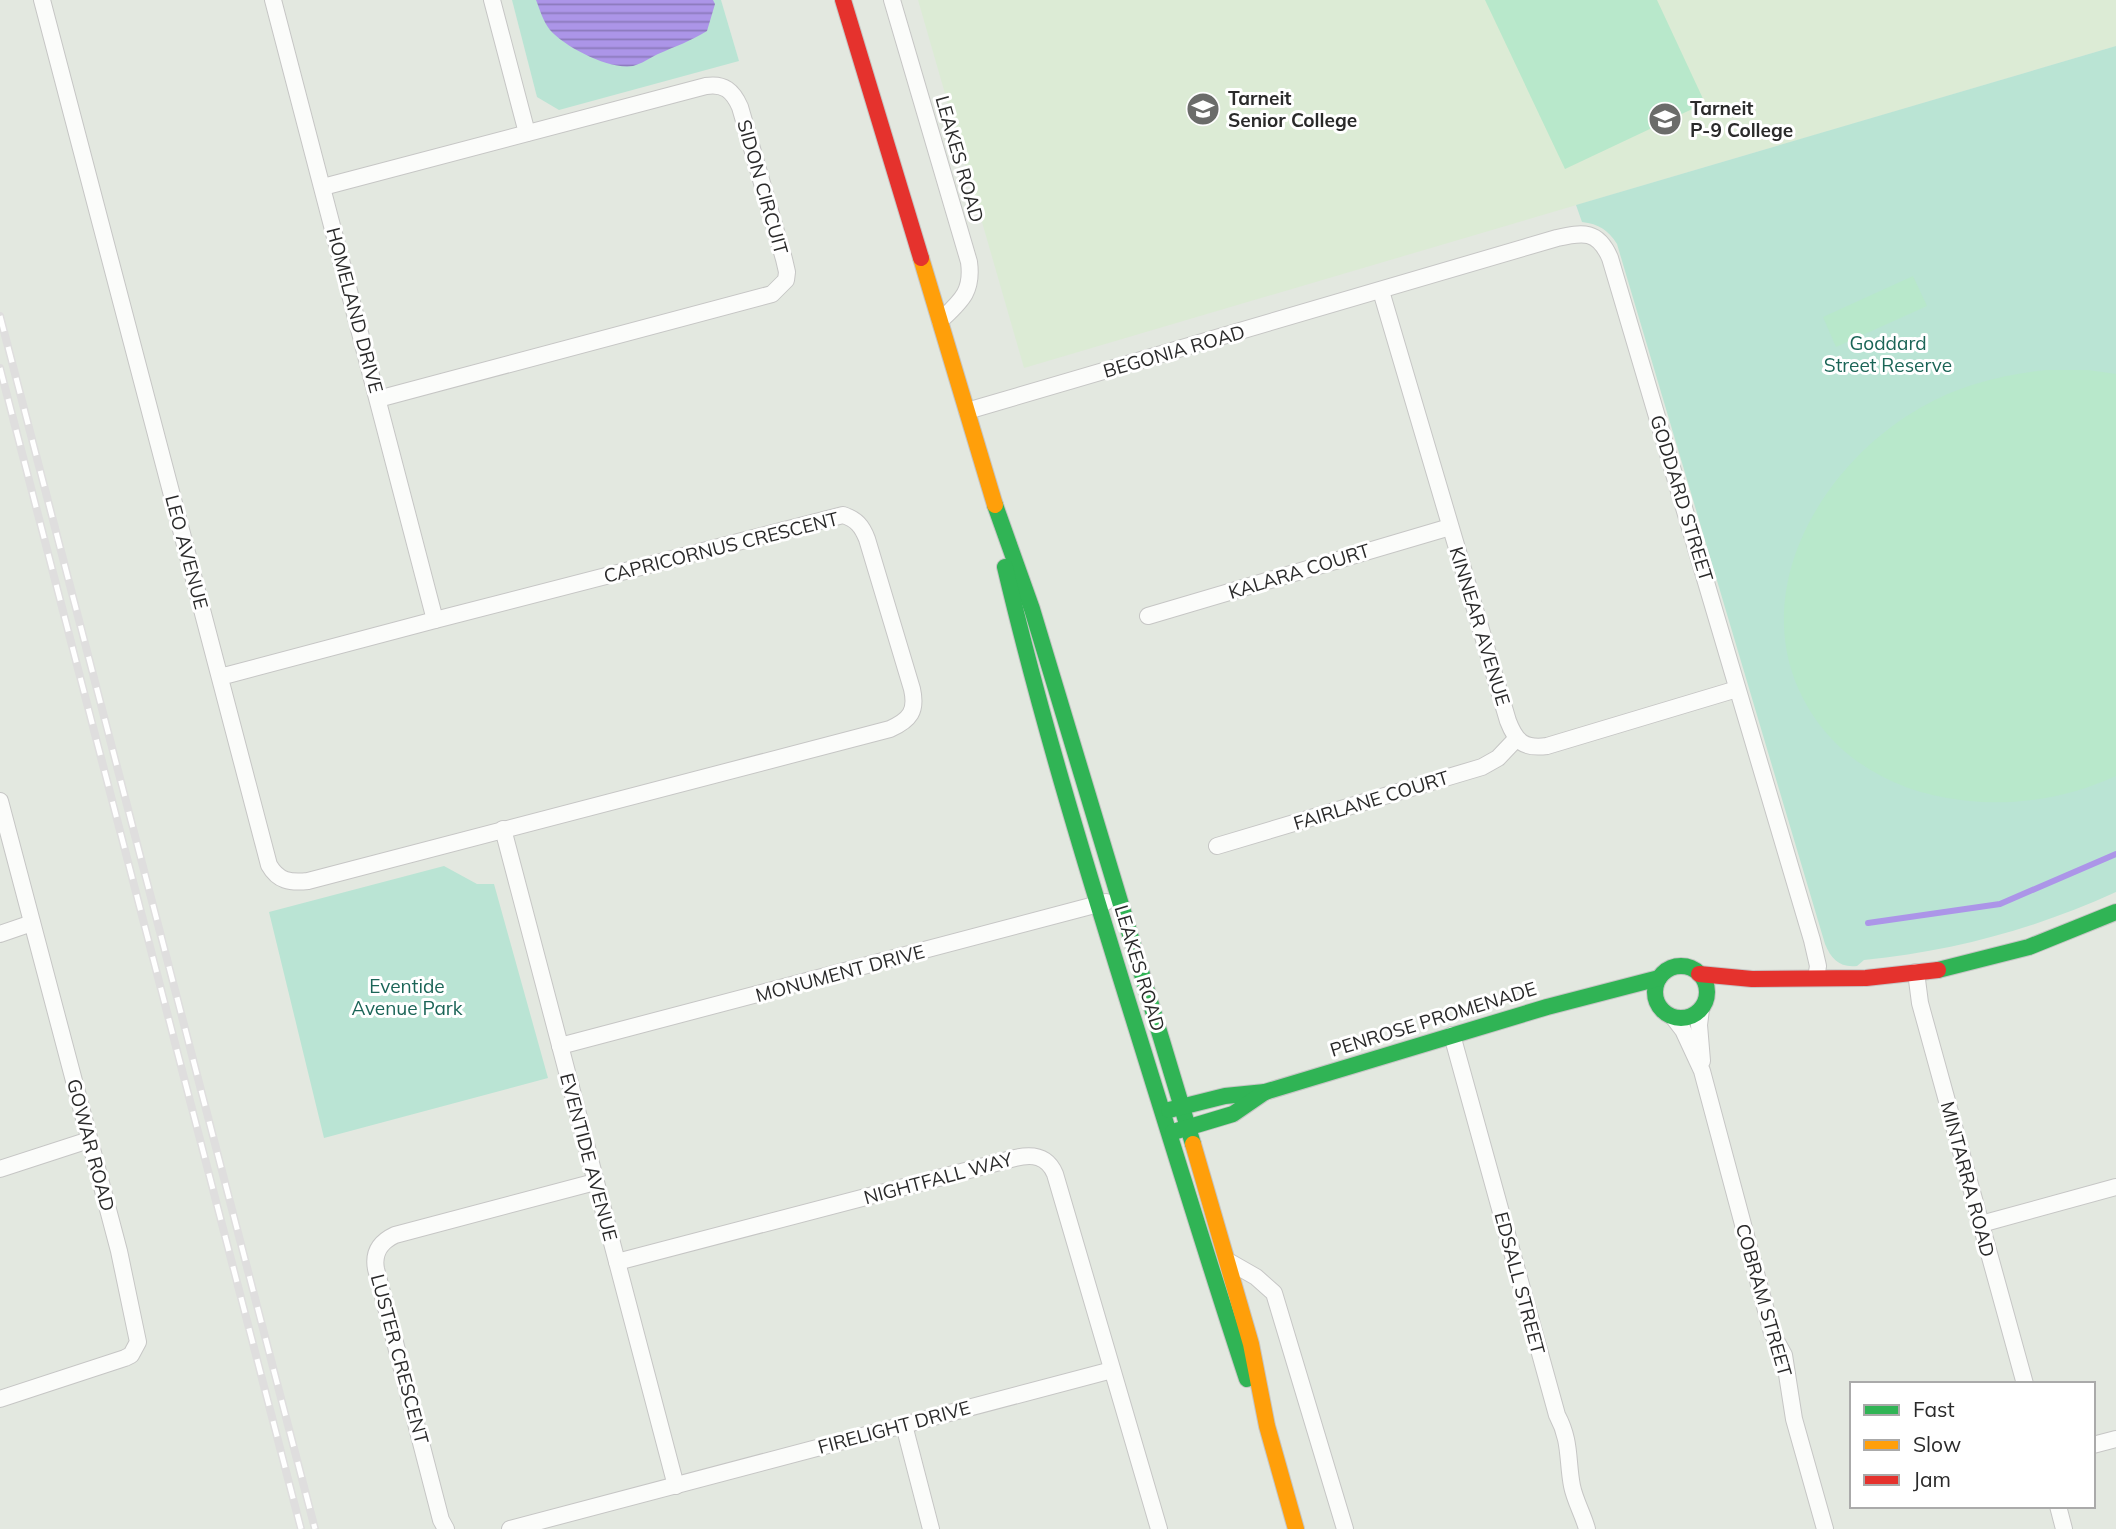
<svg xmlns="http://www.w3.org/2000/svg" width="2116" height="1529" font-family="Mulish,sans-serif">
<style>
.education{fill:#dcebd5}
.grass{fill:#bae4d4}
.pitch{fill:#b8e8cb}
.water{fill:url(#water-rules)}
.lines{fill:none;stroke-linecap:round;stroke-linejoin:round}
.stream{stroke:#ac95e8;stroke-width:6}
.street-casing{stroke:#c6c6c5;stroke-width:18}
.fast-casing{stroke:#c6c6c5;stroke-width:18}
.slow-casing{stroke:#c6c6c5;stroke-width:18}
.jam-casing{stroke:#c6c6c5;stroke-width:18}
.street{stroke:#fbfcfa;stroke-width:16}
.fast{stroke:#30b455;stroke-width:16}
.slow{stroke:#ff9f0a;stroke-width:16}
.jam{stroke:#e5322d;stroke-width:16}
.rail-casing{stroke:#dfdede;stroke-width:8}
.rail{stroke:#fff;stroke-width:5;stroke-dasharray:16;stroke-linecap:butt}
.labels{text-anchor:middle;dominant-baseline:central;stroke-width:6;stroke-linejoin:round;paint-order:stroke}
.poi-label{font-size:19px;font-weight:bold;fill:#2a2a2a;stroke:#fff;text-anchor:start}
.street-label{font-size:19px;fill:#2a2a2a;stroke:#fff}
.park-label{font-size:19px;fill:#1b6557;stroke:#fff}
</style>
<defs>
<pattern id="water-rules" width="6" height="5" patternUnits="userSpaceOnUse" patternTransform="scale(1.75)"><rect width="6" height="5" fill="#ac95e8"/><path d="M0 2.5h6" fill="none" stroke="#8c7abc"/></pattern>
</defs>
<rect width="100%" height="100%" fill="#e3e8e0"/>
<path class="education" d="M918 0H2116V46L1024 368Z"/>
<g class="grass">
<path d="M512 0H721L739 61 559 110 537 97Z"/>
<path d="M2116 46V892C2035 929 1953 951 1864 960L1857 966C1840 968 1831 959 1825 944L1617 244C1608 230 1599 224 1582 222L1576 205Z"/>
<path d="M444 866 477 884H494L548 1078 324 1138 269 912Z"/>
</g>
<g class="pitch">
<path d="M1485 0H1657L1705 103 1565 169Z"/>
<path d="M1913 276 1927 306 1836 347 1823 317Z"/>
<path d="M2046 370H2088L2116 374V776C2068 798 2013 807 1961 800 1908 794 1857 771 1823 729 1734 617 1810 471 1920 408 1959 385 2001 375 2046 370Z"/>
</g>
<path class="water" d="M536 0H713L715 4 707 31C691 41 674 47 658 54 650 58 641 64 633 66 609 70 565 47 550 30 543 21 540 10 536 0Z"/>
<g class="lines">
<path class="stream" d="M1868 923 2000 904 2116 854"/>
<defs>
<g id="street">
<path d="M42 0 269 865C278 881 290 883 308 881L890 729C910 720 917 711 912 689L867 539C862 526 856 519 843 515L435 620 220 677"/>
<path d="M273 0 435 620"/>
<path d="M492 0 527 133"/>
<path d="M892 0 969 262C973 292 961 301 940 321"/>
<path d="M323 187 706 86C724 83 733 91 740 107L784 259 787 272 786 280 772 294 378 399"/>
<path d="M1381 291 1508 721C1516 742 1524 749 1547 746L1737 689"/>
<path d="M967 411 1557 238C1583 232 1598 230 1610 258L1812 940 1818 966 1816 978"/>
<path d="M1148 616 1450 527"/>
<path d="M0 801 119 1251 138 1342 131 1355 125 1358 0 1399"/>
<path d="M503 829 676 1486"/>
<path d="M1217 846 1482 767 1498 758 1516 739"/>
<path d="M0 934 32 923"/>
<path d="M1916 972 1920 1003 2025 1384"/>
<path d="M1701 1009 1699 1025 1702 1061"/>
<path d="M1673 1017 1683 1030 1702 1071 1772 1333 1784 1355 1794 1419 1825 1529"/>
<path d="M1452 1035 1557 1415C1571 1441 1567 1460 1572 1486 1575 1501 1583 1514 1587 1529"/>
<path d="M560 1046 1106 902"/>
<path d="M0 1169 89 1140"/>
<path d="M1981 1224 2116 1187"/>
<path d="M1228 1261 1256 1277 1274 1293 1345 1529"/>
<path d="M617 1262 1015 1158C1032 1154 1047 1155 1055 1174L1159 1529"/>
<path d="M904 1425 931 1529"/>
<path d="M2093 1445 2116 1439"/>
<path d="M2058 1506 2064 1529"/>
<path d="M446 1529 441 1520 376 1269C373 1253 380 1242 395 1235L595 1182"/>
<path d="M510 1529 1112 1370"/>
</g>
<g id="fast">
<path d="M995 505 1032 609 1193 1144"/>
<path d="M1005 567C1039 711 1082 853 1126 995 1166 1123 1205 1252 1247 1379"/>
<circle cx="1681" cy="992" r="26"/>
<path d="M1938 970 2029 947 2116 912"/>
<path d="M1169 1110 1225 1096 1265 1092 1547 1007 1659 978"/>
<path d="M1173 1132 1233 1114 1265 1092"/>
</g>
<g id="slow">
<path d="M921 258 995 505"/>
<path d="M1193 1144 1251 1344 1267 1426 1296 1529"/>
</g>
<g id="jam">
<path d="M843 0 921 258"/>
<path d="M1699 974 1752 979 1866 978 1938 970"/>
</g>
</defs>
<use href="#street" class="street-casing"/>
<use href="#fast" class="fast-casing"/>
<use href="#slow" class="slow-casing"/>
<use href="#jam" class="jam-casing"/>
<use href="#street" class="street"/>
<use href="#fast" class="fast"/>
<use href="#slow" class="slow"/>
<use href="#jam" class="jam"/>
<defs>
<g id="rail">
<path d="M0 316 315 1529"/>
<path d="M0 368 301 1529"/>
</g>
</defs>
<use href="#rail" class="rail-casing"/>
<use href="#rail" class="rail"/>
</g>
<defs>
<symbol id="school-disc" viewBox="-11 -11 22 22"><circle r="9.5" fill="#6b6c6a" stroke="#fff"/><path d="M0-5L7-2L0 1L-7-2ZM-4 1L0 2.5L4 1V4Q0 6-4 4Z" fill="#fff"/></symbol>
</defs>
<g fill-rule="evenodd">
<use href="#school-disc" x="1184" y="90" width="38" height="38"/>
<use href="#school-disc" x="1646" y="100" width="38" height="38"/>
</g>
<g class="labels">
<g class="poi-label">
<text x="1228" y="98">Tarneit<tspan x="1228" dy="22">Senior College</tspan></text>
<text x="1690" y="108">Tarneit<tspan x="1690" dy="22">P-9 College</tspan></text>
</g>
<g class="street-label">
<text transform="translate(960 159) rotate(74)">LEAKES ROAD</text>
<text transform="translate(763 187) rotate(74)">SIDON CIRCUIT</text>
<text transform="translate(355 310) rotate(75)">HOMELAND DRIVE</text>
<text transform="translate(1174 351) rotate(-16)">BEGONIA ROAD</text>
<text transform="translate(1682 498) rotate(73)">GODDARD STREET</text>
<text transform="translate(721 547) rotate(-14)">CAPRICORNUS CRESCENT</text>
<text transform="translate(187 552) rotate(75)">LEO AVENUE</text>
<text transform="translate(1299 571) rotate(-17)">KALARA COURT</text>
<text transform="translate(1480 626) rotate(73)">KINNEAR AVENUE</text>
<text transform="translate(1371 800) rotate(-17)">FAIRLANE COURT</text>
<text transform="translate(1140 968) rotate(73)">LEAKES ROAD</text>
<text transform="translate(840 973) rotate(-15)">MONUMENT DRIVE</text>
<text transform="translate(1433 1019) rotate(-17)">PENROSE PROMENADE</text>
<text transform="translate(91 1145) rotate(75)">GOWAR ROAD</text>
<text transform="translate(589 1157) rotate(75)">EVENTIDE AVENUE</text>
<text transform="translate(938 1178) rotate(-15)">NIGHTFALL WAY</text>
<text transform="translate(1968 1179) rotate(75)">MINTARRA ROAD</text>
<text transform="translate(1520 1283) rotate(75)">EDSALL STREET</text>
<text transform="translate(1764 1300) rotate(74)">COBRAM STREET</text>
<text transform="translate(400 1359) rotate(75)">LUSTER CRESCENT</text>
<text transform="translate(894 1427) rotate(-15)">FIRELIGHT DRIVE</text>
</g>
<g class="park-label">
<text x="1888" y="343">Goddard<tspan x="1888" dy="22">Street Reserve</tspan></text>
<text x="407" y="986">Eventide<tspan x="407" dy="22">Avenue Park</tspan></text>
</g>
</g>
<rect x="1850" y="1382" width="245" height="126" fill="#ffffff" stroke="#aaaaaa" stroke-width="2"/>
<rect x="1864" y="1405" width="35" height="10" fill="#30b455" stroke="#aaaaaa" stroke-width="2"/>
<text x="1913" y="1417" font-size="21" fill="#2a2a2a">Fast</text>
<rect x="1864" y="1440" width="35" height="10" fill="#ff9f0a" stroke="#aaaaaa" stroke-width="2"/>
<text x="1913" y="1452" font-size="21" fill="#2a2a2a">Slow</text>
<rect x="1864" y="1475" width="35" height="10" fill="#e5322d" stroke="#aaaaaa" stroke-width="2"/>
<text x="1913" y="1487" font-size="21" fill="#2a2a2a">Jam</text>
</svg>
